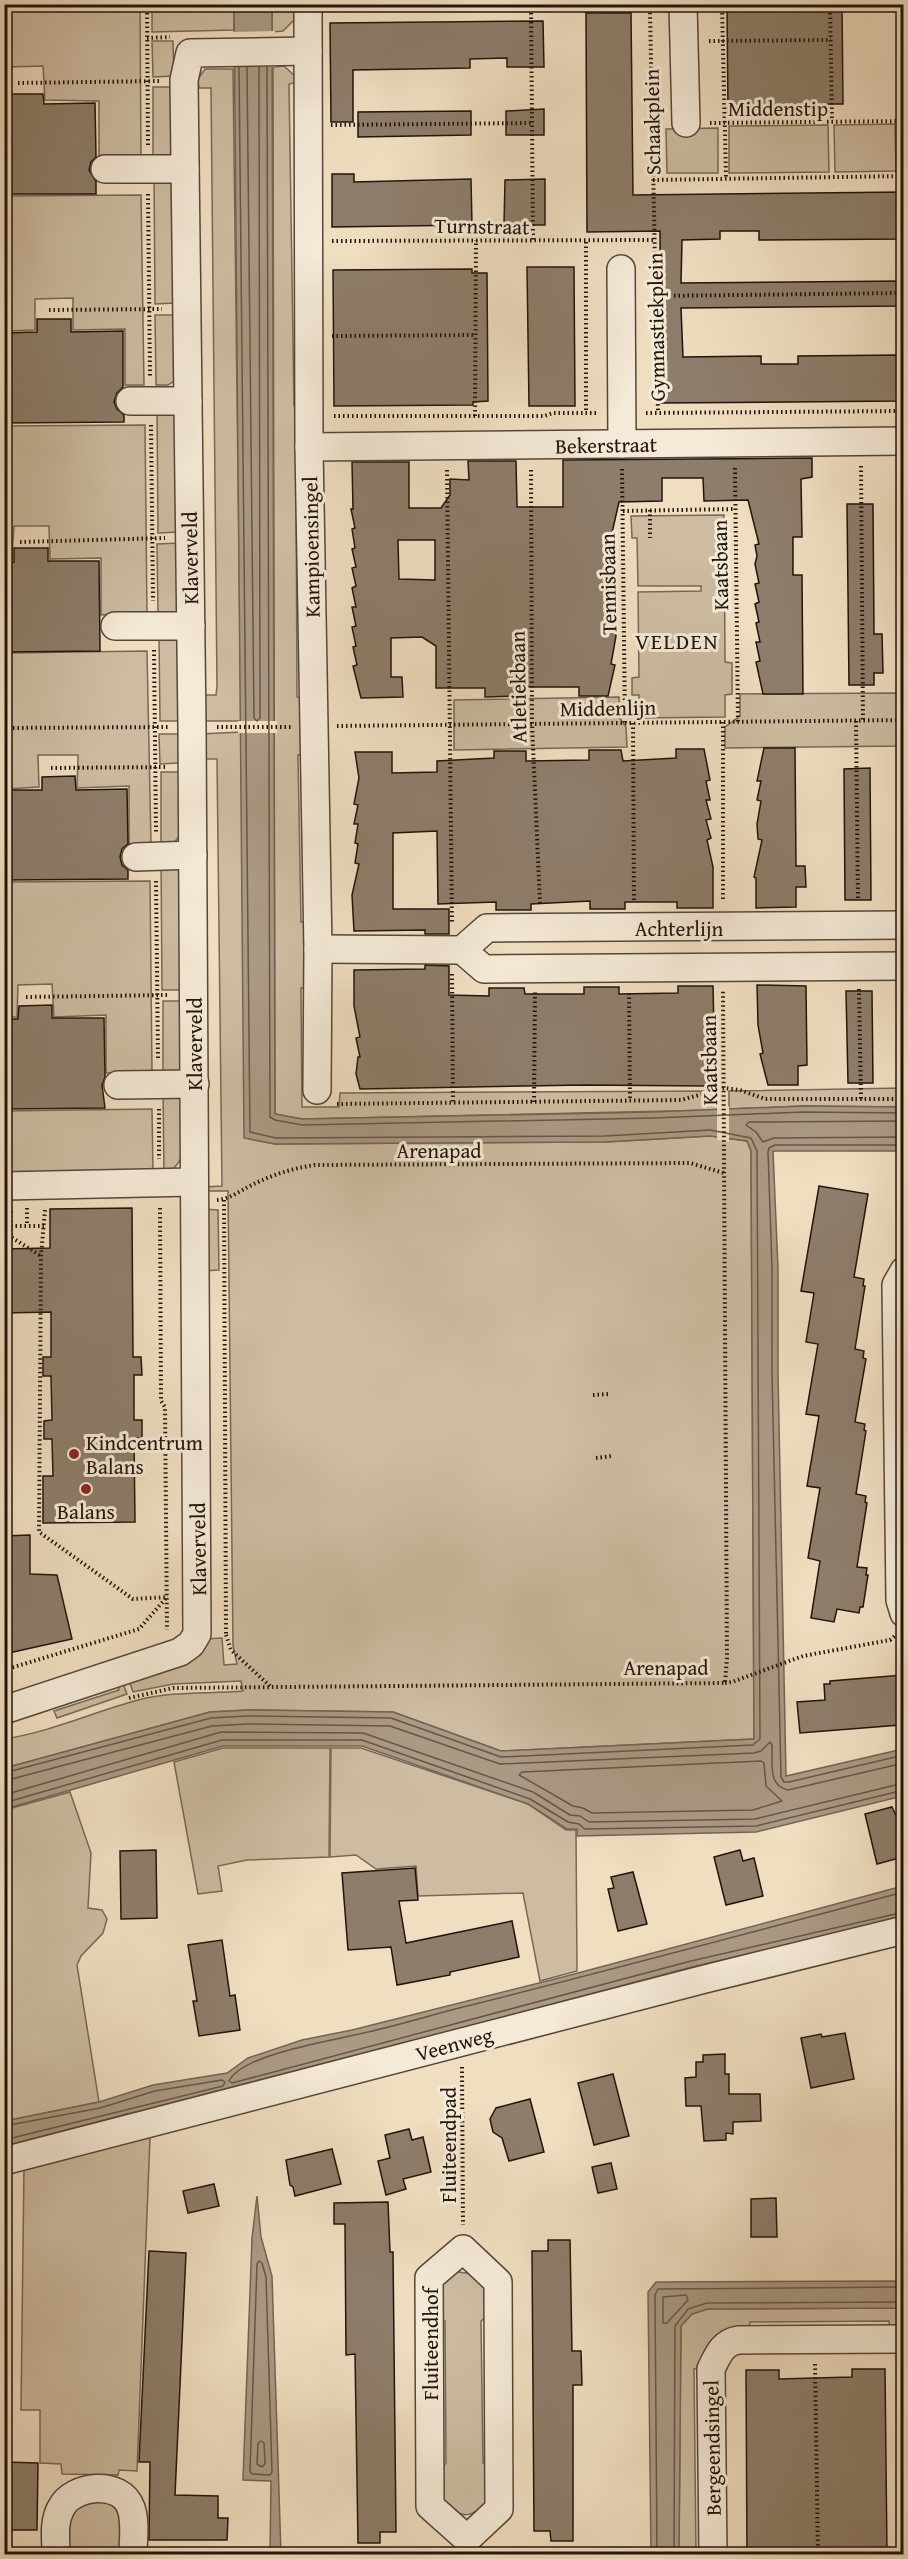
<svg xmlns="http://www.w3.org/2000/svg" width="908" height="2559" font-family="'Gentium Book Plus',serif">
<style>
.green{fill:#cdbca2;stroke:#776857;stroke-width:1.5}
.water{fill:#aa9983;stroke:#736453;stroke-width:1.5}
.pier{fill:#f0dec1}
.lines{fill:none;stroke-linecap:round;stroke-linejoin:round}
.shore{stroke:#665648;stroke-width:1.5}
.building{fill:#8d7d6a;stroke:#21140c;stroke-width:1.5;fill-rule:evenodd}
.minor-casing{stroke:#554639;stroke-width:30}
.path{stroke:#21140c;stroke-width:4;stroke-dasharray:1.5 3;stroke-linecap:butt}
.minor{stroke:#f5ead7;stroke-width:27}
.poi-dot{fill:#8f2418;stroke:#f5ead7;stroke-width:2}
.labels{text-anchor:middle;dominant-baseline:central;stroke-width:6;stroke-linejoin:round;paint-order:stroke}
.street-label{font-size:21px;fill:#21140c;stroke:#f5ead7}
.poi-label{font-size:21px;fill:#21140c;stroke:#f5ead7;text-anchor:start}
.neighbourhood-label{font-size:22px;letter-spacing:1.5px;fill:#21140c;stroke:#f5ead7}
</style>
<rect width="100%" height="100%" fill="#f0dec1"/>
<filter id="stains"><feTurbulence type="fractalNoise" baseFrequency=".00333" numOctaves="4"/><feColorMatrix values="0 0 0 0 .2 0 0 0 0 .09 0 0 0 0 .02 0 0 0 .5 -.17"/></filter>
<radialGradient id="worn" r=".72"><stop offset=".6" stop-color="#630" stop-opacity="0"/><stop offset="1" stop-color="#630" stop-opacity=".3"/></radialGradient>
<g class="green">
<path d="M140 5 141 162 99 161V101L45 100 43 66 6 67 7 101H5L4 7Z"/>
<path d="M152 5H234V30L152 32Z"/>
<path d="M272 5H297V17L283 31 272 32Z"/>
<path d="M152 41H173L174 76 153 77Z"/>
<path d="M284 66 298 79V82L289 84 294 406 302 407 296 477 297 697 304 698V754L298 755 301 922H307L308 988H301L302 1107H339L340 1093 717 1091V1110L302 1119 275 1114 273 67Z"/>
<path d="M205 69H233L241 721H200L199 695H216L217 686 211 88H199L198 79Z"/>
<path d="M153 87H174L175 151 167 156H153Z"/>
<path d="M895 124 896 171 835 172 834 125Z"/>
<path d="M828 125 829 172 729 173V126Z"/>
<path d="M718 128V173H667L666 129Z"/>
<path d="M154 172 175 181 176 303 155 304Z"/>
<path d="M141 195 144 385H125V329L73 330V298L35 299V330L5 331V196Z"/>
<path d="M155 315H176L177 379 168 385H156Z"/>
<path d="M157 403 178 410 179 532 158 533Z"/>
<path d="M145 425 147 613 101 615V558L50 559 49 526H14L12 559 5 560 4 426Z"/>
<path d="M724 515 725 662 732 663V694L725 695V717L639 718V695H632V678L639 677 638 592 701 591V586H638L637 538H632L631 516Z"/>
<path d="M179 543 180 612 158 613 157 544Z"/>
<path d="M159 637H180L181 721H160Z"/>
<path d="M147 651 151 843 129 844V786L77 788 78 755H38L39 787 5 789 4 653Z"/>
<path d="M903 693V746L725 748V727L740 716V694Z"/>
<path d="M619 697V717L626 727 627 747 454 750V700Z"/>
<path d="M241 732 245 1138 275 1144 605 1142 711 1136 747 1141 751 1151 754 1739 501 1751 393 1712 248 1710 210 1712 5 1768 4 1739C51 1732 93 1712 138 1700 173 1691 208 1694 243 1691L241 1681 173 1684 133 1692 128 1677 203 1639 222 1638 224 1665 237 1664 233 1645 228 1191H204L205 1187 222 1186 217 759H200V734Z"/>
<path d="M159 734H181L179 763 160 764Z"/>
<path d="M161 772H182V832L174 843H161Z"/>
<path d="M161 858 183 865 184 990H162Z"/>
<path d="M150 881 152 1071 106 1073V1015L54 1017 52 984 18 985 17 1017H5L4 882Z"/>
<path d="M163 1001H184L185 1071H163Z"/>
<path d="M163 1087 185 1093C185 1119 193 1164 164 1174Z"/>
<path d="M903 1088V1107L803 1106 729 1109V1091Z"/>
<path d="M152 1109 153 1174 5 1177 4 1111Z"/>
<path d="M201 1209 218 1210 219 1270 202 1271Z"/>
<path d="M121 1678 127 1694 57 1718 54 1711 119 1690 116 1680Z"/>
<path d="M223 1748H330L329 1857 247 1860 218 1866 222 1891 198 1894 174 1762Z"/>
<path d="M331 1748H361L528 1804 566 1830H576L577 1971 540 1981 523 1893 418 1896 416 1866 376 1869 356 1855 330 1857Z"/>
<path d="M70 1792 91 1853 88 1908 102 1910 107 1919 103 1933 81 1956 77 1965 99 2102 5 2121V1810Z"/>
<path d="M150 2137 137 2471 119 2470 118 2475 62 2474 61 2464 40 2463V2410H21L24 2167Z"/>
<path d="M457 2272 477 2274 485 2279 490 2313 481 2321 483 2463 491 2470 490 2500C473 2516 466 2520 444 2507L438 2472 446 2463 445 2321 436 2314C437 2298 437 2276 457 2272Z"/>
<path d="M903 2308V2330H890L889 2321 750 2322 749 2332C721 2340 705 2335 703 2369H694L696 2554H679L681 2326 692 2314 707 2309Z"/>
<path d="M90 2498 113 2504 119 2511 126 2554H63L64 2520Z"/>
</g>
<g class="water">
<path d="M234 5H272L275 1114 302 1119 654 1112 803 1106 903 1107V1151H773L778 1268V1373L786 1776 903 1749V1796L756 1832 577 1836V1829H567L528 1804 362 1746H223L5 1809V1768L210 1712 248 1710 393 1712 501 1751 754 1739 751 1151 747 1141 710 1136 605 1142 275 1144 244 1138Z"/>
<path d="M903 1886V1917L692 1967 195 2099 127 2114 5 2146V2121L99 2102 153 2085 227 2073 248 2058 302 2040 352 2030 563 1977Z"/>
<path d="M257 2196 261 2237 272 2276 281 2554H270L271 2481 243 2480 252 2238Z"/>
<path d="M903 2281V2308L708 2309 692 2314 681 2326 679 2554H651L648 2292 656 2282Z"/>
</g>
<g class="pier">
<path d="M275 31 276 67H230L231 32Z"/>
<rect x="238" y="721" width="39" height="12"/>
<path d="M729 1106V1142L717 1140V1107Z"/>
</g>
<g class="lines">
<g class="shore">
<path d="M247 67 254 718 257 721 260 718 259 67"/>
<path d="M267 67 270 1117 275 1120 302 1125 654 1118 803 1112 904 1113"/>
<path d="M904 1121 749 1122 746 1125 756 1132 763 1142 774 1138 904 1137"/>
<path d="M904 1145H775L769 1148 768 1152 772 1268V1373L781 1777 784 1782H789L904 1755"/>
<path d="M761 1761 764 1763 766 1786 782 1801 753 1810 592 1813 583 1808 573 1806 519 1775 522 1772Z"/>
<path d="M4 1773 211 1718 248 1716 391 1718 501 1757 753 1745 760 1739 757 1151 751 1138 710 1130 605 1136 276 1138 250 1132 239 67"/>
<path d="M4 1781 212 1726 248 1724 390 1726 500 1764 754 1753 761 1751 770 1742 772 1745C773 1761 767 1786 788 1790L904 1763"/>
<path d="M4 1795 221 1732 363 1733 533 1792 570 1815 580 1816 589 1822 755 1819 904 1783"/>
<path d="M4 1803 222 1740H362L530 1799 568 1822 579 1824 585 1829 756 1826 904 1790"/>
<path d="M904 1892C756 1931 608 1971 459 2008 424 2017 389 2028 354 2035 325 2042 242 2055 229 2081L232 2083 691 1961 904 1912"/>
<path d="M4 2126 100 2108 155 2091 222 2080 225 2082 223 2086 4 2140"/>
<path d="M259 2261 262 2263 266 2277 272 2472 270 2475 252 2474 250 2471 257 2264Z"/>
<path d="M686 2295 688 2300 667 2323H663V2297Z"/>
<path d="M261 2441 264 2443 265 2464 262 2467 257 2464 258 2443Z"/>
<path d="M657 2554 655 2295 658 2289 904 2287"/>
<path d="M674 2554 675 2326 688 2309 707 2303 904 2302"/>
</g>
</g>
<g class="building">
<path d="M727 4H842L843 104H828V111L728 112Z"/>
<path d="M586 13H631L633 195 903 192V239L759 240V231H720V239L682 240 681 283 903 281V306L681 308 683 357 761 356V364H798V356L899 355V401L661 403 660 231 587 232Z"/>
<path d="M543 21 544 67H507V58L470 59V68L353 70V122H331L330 23Z"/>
<path d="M10 94H43L44 104 95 103 96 157 91 162 89 170 96 181V194H4V104H10Z"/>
<path d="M544 109V135H506V111Z"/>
<path d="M471 111V135L358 137V112Z"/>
<path d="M332 174H354V182L471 179 472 225 332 227Z"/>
<path d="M545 179V225H504L505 180Z"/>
<path d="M527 267H574L575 406H529Z"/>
<path d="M472 269V273H487L488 401 473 402V405L334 406 333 270Z"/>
<path d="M37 319H71V332L123 331V387L117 393 114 402 117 409 124 415V422L4 423V333L37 332Z"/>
<path d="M812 458V477L801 479 802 537H793V575H802L803 694H763L756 662 760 661 756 642H760L756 623 759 622 755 604 759 602 755 584 759 583 755 564 757 556 755 545 759 544 748 500 704 501 703 478H662V501L619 502 609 546 613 547 615 559 610 585 614 586 610 605 614 606 610 625H614L616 636 611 664 615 665 608 696H579V687H518L519 696 485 697V688H436V646L422 637 391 638V677H402L403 697 361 698 353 666 357 665 353 647 356 646 352 627 356 626 352 607H356L352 588 356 586 352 568 356 567 352 549 355 548 352 529 355 528 351 509H353L352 462H409V508H441L450 495V479L469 480 468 461H516L517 507H563V460ZM398 540H435V580L399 579Z"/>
<path d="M847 504H873L874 634H882L883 673H874V685H849Z"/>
<path d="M14 548H48V561H99L100 651 4 652V562H14Z"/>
<path d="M764 748H795L796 866H805L806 887H796V907L756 908V878L754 877 762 840 758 839 757 824 761 801 757 800 761 781H757Z"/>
<path d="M676 749H704L710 780 706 781 710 800H706L711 819 706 820 711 838 707 840 713 867V908H677V902H625V909H590V901L531 904V910H496V902L438 904 437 831 393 833V909H449V934H425V930L354 931 352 895 359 864 355 863 358 844 355 843 358 824H354L358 805 354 804 359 778 355 752H392V773L437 772V761L494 758V751H526V761L589 760V750H621L623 761 676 758Z"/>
<path d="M870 768 871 900H845L844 769Z"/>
<path d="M75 776 76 790 127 789 128 844 122 849 120 857 122 865 128 870V879L4 880V790H42V777Z"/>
<path d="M425 965 449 966V995L489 996V988H524L525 994H584V987H619V994L678 993V986H713L714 1029 709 1054 713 1055 706 1086 585 1085 360 1089 356 1074 358 1057H360L356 1038 360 1037 354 1006V970L425 969Z"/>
<path d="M757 985 806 986 807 1065 798 1066V1085H768L760 1054 763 1053 758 1025Z"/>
<path d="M846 991H872L873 1083H848Z"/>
<path d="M52 1005V1018H104L105 1077 102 1085 105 1108 4 1109V1019H18L19 1006Z"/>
<path d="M819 1186 868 1194 854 1277 864 1279 863 1286H865L855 1349 864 1351 863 1358 866 1359 855 1422 865 1424 864 1430 866 1431 856 1494 866 1496 865 1502 867 1503 857 1567 867 1568 866 1575H868L863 1607H860L859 1613 837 1609 834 1622 811 1618 820 1561 808 1558 820 1488 807 1486 819 1416 806 1414 818 1344 806 1342 814 1293 801 1291Z"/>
<path d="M132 1208 133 1357H141L142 1375H134V1420H142V1438H134L135 1522 43 1523V1476H53L52 1439H44V1421L52 1420 51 1376H43V1357H51V1312L4 1313V1249L50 1248V1209Z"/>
<path d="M30 1535V1574L57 1575 72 1639 4 1654V1536Z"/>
<path d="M903 1675V1712H899L900 1725 800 1733 797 1702 825 1700 824 1684H830V1681Z"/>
<path d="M892 1807 903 1830V1857L877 1864 865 1814Z"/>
<path d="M156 1850 157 1918 121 1919 120 1851Z"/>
<path d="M740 1850 743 1861 754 1858 763 1896 726 1905 714 1857Z"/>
<path d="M415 1868 418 1900 399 1901 406 1943 512 1921 519 1957 450 1972V1975L397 1985 391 1947 348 1950 342 1873Z"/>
<path d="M633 1872 647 1924 618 1931 608 1889 614 1888 611 1877Z"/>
<path d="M222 1940 230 1996 235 1995 240 2030 199 2036 193 2001H197L188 1945Z"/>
<path d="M845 2033 854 2079 811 2088 801 2038 821 2034 822 2037Z"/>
<path d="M725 2054V2074H729V2094H760L761 2121 733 2122V2134L726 2133V2140L704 2141 701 2106H686L685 2078 696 2077V2062H703V2055Z"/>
<path d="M613 2074 629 2136 594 2145 578 2083Z"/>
<path d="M530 2099 544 2152 509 2161 502 2138 493 2132 490 2119 496 2108Z"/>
<path d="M409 2129 412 2140 423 2137 431 2172 403 2179 406 2189 386 2195 378 2161 390 2158 385 2135Z"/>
<path d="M332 2149 341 2184 295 2196 293 2187 290 2185 286 2160Z"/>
<path d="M611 2163 617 2189 598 2193 592 2167Z"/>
<path d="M214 2184 219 2206 188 2213 183 2191Z"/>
<path d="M776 2198 777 2237H751V2199Z"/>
<path d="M388 2202 390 2252H393L396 2532H380V2543H358L355 2354 346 2355 345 2224H334V2203Z"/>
<path d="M548 2240H570L572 2351H581L582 2385H573V2541H551L550 2531H534L532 2251H548Z"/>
<path d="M149 2251 186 2253 175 2495 218 2496V2518H228L227 2540H149L150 2462H139Z"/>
<path d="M852 2369H885L887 2554H747L746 2370H779V2379L814 2378 852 2377Z"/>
<path d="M4 2462 38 2463 37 2530H4Z"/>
</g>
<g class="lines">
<defs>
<g id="minor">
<path d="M308 4 309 447 318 949 317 1090"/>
<path d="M683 4 686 123"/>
<path d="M105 169H185"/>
<path d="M621 269 622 444"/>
<path d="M130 401H188"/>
<path d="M309 447 904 441"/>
<path d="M115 626H191"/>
<path d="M136 857 193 855"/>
<path d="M318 949 462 950 484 969 904 966"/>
<path d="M462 950 487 928 904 925"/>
<path d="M118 1085 195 1084"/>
<path d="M4 1186 193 1182"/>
<path d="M904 1271 896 1285 900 1600 904 1613"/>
<path d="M4 1710 180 1652 191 1644 197 1634 192 727 184 80 190 53 308 51"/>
<path d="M4 2161 705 1979 904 1930"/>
<path d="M463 2249 498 2282 499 2509 467 2539 430 2506 429 2278Z"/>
<path d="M56 2554C56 2539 53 2522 61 2508 72 2485 121 2479 131 2508 136 2522 133 2540 133 2554"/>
<path d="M713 2554 711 2369C718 2355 722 2343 738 2340L904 2339"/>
</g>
</defs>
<use href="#minor" class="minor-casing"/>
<g class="path">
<path d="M147 4 148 145"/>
<path d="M531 4 533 240"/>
<path d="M652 4 650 11 658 413"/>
<path d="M722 4 726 178"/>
<path d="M830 4 832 121"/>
<path d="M147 38 170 37"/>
<path d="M709 41 831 40"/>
<path d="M18 83 159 81"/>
<path d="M710 123 904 121"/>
<path d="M899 123 901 411"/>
<path d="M331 125 532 123"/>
<path d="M653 180 901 176"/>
<path d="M148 194 150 376"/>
<path d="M332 241 653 240"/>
<path d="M586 242V413"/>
<path d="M656 296 900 293"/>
<path d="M49 310 162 309"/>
<path d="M332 336 476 335"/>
<path d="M646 413 904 411"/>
<path d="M334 416H544L553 413H596"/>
<path d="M475 416 476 240"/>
<path d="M151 425 153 601"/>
<path d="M861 466 863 720"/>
<path d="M735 468 738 722"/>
<path d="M622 469 625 723"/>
<path d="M447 470 452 924"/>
<path d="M531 470 532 724 540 903"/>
<path d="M650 510V538"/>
<path d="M623 511 735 509"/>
<path d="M20 542 165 538"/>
<path d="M154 650 156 832"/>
<path d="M856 721 858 900"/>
<path d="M723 722V902"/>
<path d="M633 723 634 903"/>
<path d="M337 726 904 720"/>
<path d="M217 727H291"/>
<path d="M4 728 168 727"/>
<path d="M51 768 167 767"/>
<path d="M156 881 158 1060"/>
<path d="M452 974 453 1102"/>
<path d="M859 989 861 1099"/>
<path d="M629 993 630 1101"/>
<path d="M26 997 169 995"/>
<path d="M534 1102 535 992"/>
<path d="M337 1104 681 1100 724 1088 740 1090 765 1099H904"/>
<path d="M159 1109V1159"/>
<path d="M217 1200C231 1199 244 1188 256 1183 275 1174 294 1168 315 1165L690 1163 724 1173"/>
<path d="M224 1200 226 1635"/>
<path d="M27 1208V1226"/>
<path d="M160 1208 161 1401 165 1407 167 1630"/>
<path d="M45 1210 41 1256 39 1532 133 1599 168 1597"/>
<path d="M11 1211V1237L41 1256"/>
<path d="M11 1226H45"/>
<path d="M593 1395 609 1394"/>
<path d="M596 1458 612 1456"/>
<path d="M226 1635 231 1650 270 1686"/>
<path d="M4 1670 139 1629 167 1597"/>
<path d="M725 1683 732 1682 803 1656 890 1640 896 1635"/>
<path d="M129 1698 173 1688 725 1683 727 1658 723 991"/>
<path d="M462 2067 463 2225"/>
<path d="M815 2364 818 2554"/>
</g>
<use href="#minor" class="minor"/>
</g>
<g class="poi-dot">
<circle cx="74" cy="1454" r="6"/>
<circle cx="86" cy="1489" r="6"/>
</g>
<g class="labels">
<g class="street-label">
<text x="778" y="108">Middenstip</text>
<text transform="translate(652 122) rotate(-91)">Schaakplein</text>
<text transform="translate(482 226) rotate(1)">Turnstraat</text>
<text transform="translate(656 327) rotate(-91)">Gymnastiekplein</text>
<text transform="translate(606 445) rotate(-1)">Bekerstraat</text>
<text transform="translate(311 547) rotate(-91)">Kampioensingel</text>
<text transform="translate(190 558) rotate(-91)">Klaverveld</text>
<text transform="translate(720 565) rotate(-91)">Kaatsbaan</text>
<text transform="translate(608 584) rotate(-91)">Tennisbaan</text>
<text transform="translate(518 687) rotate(-91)">Atletiekbaan</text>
<text transform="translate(608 708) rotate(-1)">Middenlijn</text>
<text x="679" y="928">Achterlijn</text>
<text transform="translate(194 1044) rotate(-90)">Klaverveld</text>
<text transform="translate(709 1060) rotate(-91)">Kaatsbaan</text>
<text x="439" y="1150">Arenapad</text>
<text transform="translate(198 1549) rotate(-91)">Klaverveld</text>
<text x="666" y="1667">Arenapad</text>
<text transform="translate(454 2044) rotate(-15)">Veenweg</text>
<text transform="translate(448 2145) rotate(-90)">Fluiteendpad</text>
<text transform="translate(430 2344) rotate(-90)">Fluiteendhof</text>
<text transform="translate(712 2448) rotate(-91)">Bergeendsingel</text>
</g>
<g class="poi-label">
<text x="86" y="1442">Kindcentrum<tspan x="86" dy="24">Balans</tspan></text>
<text x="86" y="1511" text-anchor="middle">Balans</text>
</g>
<g class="neighbourhood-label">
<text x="677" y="641">VELDEN</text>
</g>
</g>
<rect width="908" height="2559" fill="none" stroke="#f0dec1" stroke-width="24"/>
<rect x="6" y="6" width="896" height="2547" fill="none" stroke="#21140c" stroke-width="3"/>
<rect x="12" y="12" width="884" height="2535" fill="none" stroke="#21140c" stroke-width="1.5"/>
<rect width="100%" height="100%" filter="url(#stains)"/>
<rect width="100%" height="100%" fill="url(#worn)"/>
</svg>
